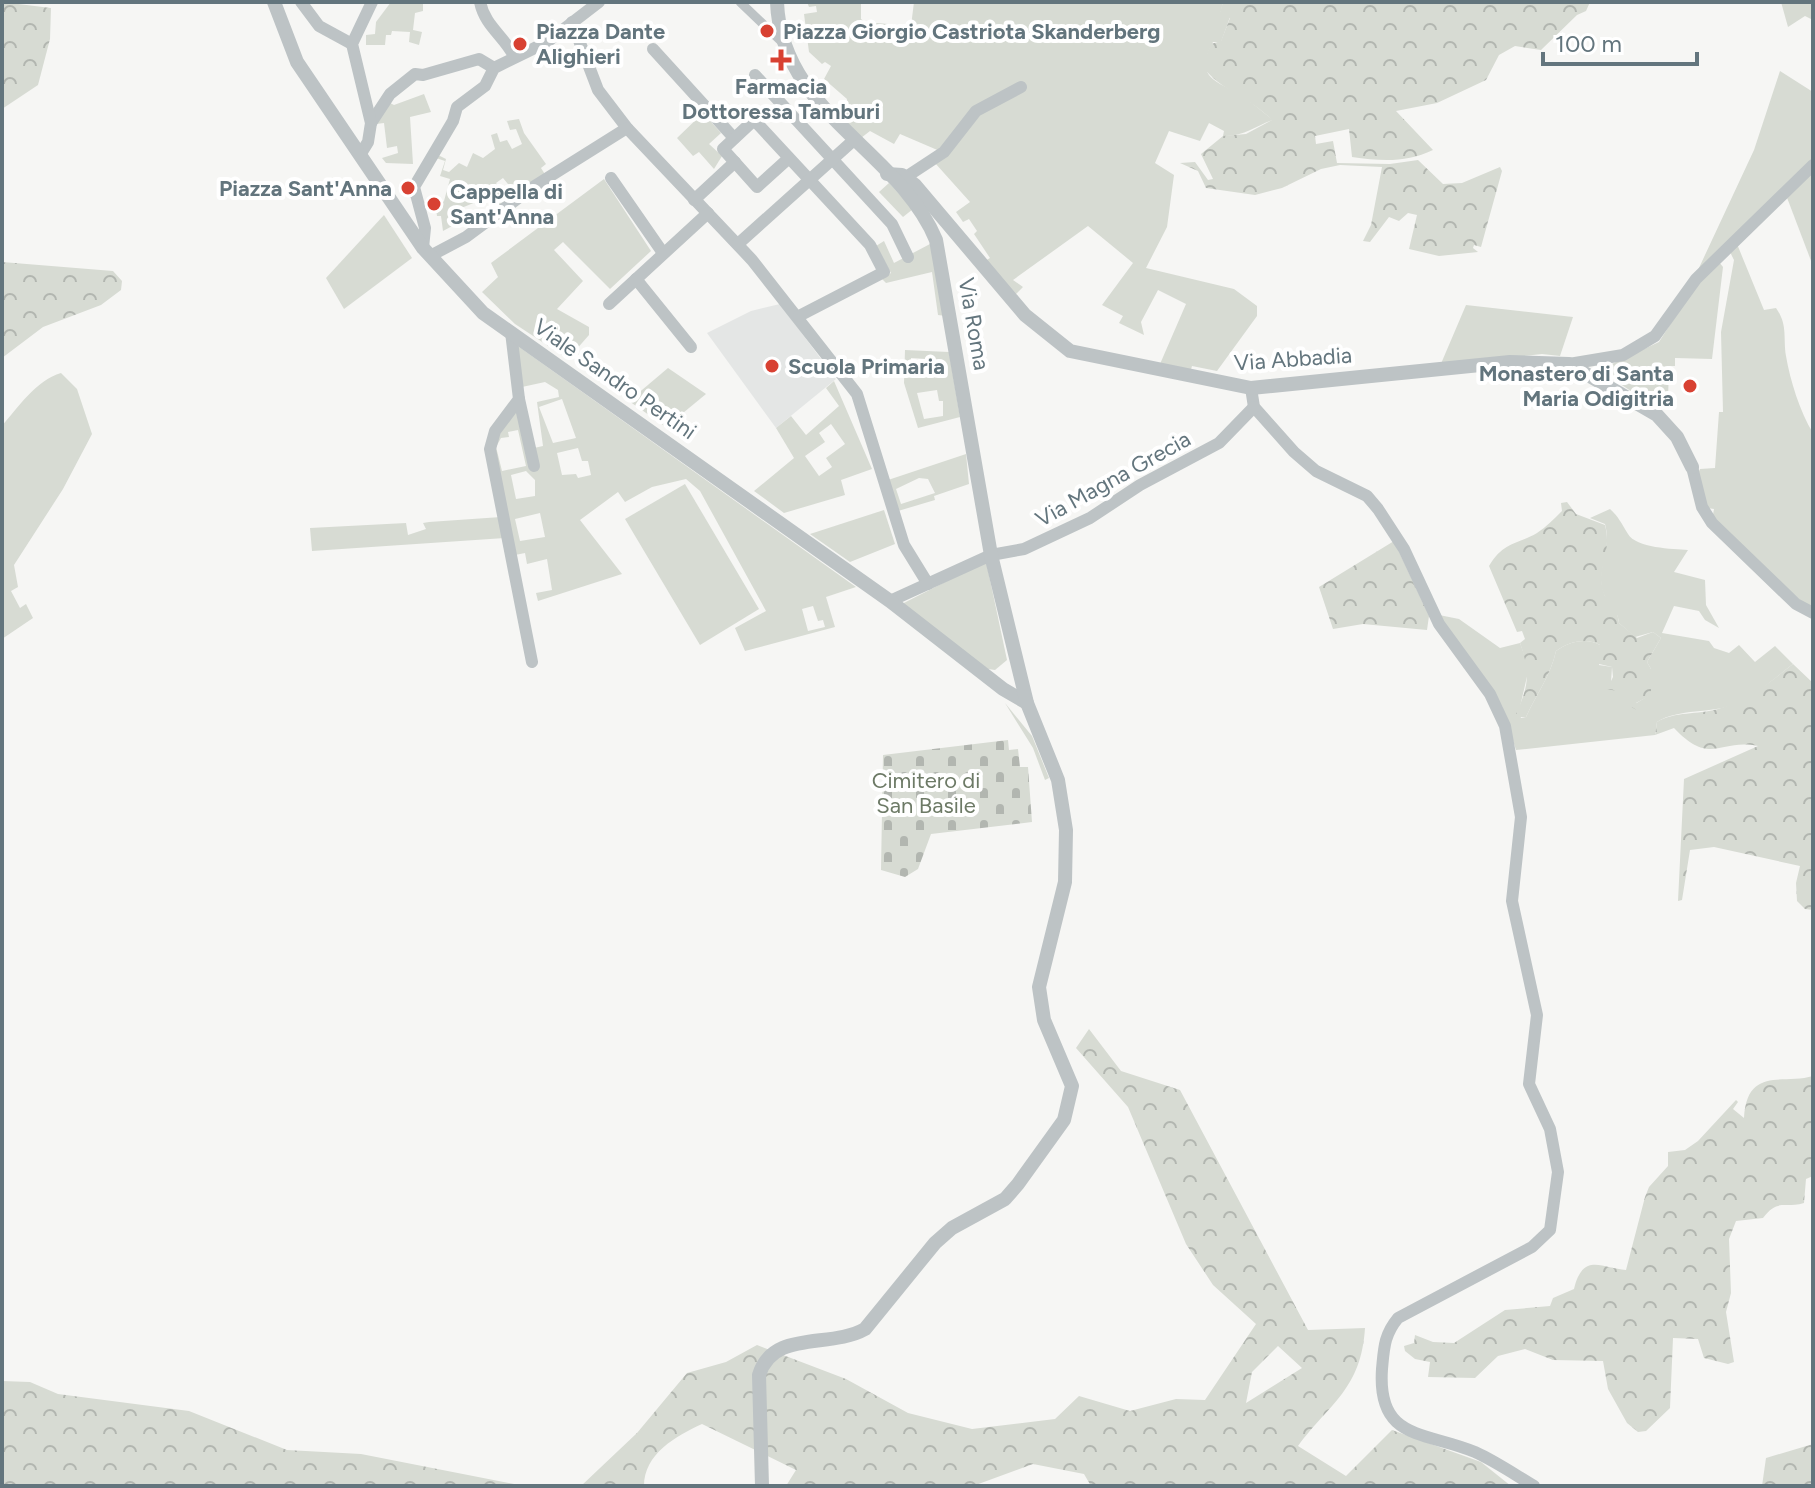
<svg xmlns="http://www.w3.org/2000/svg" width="1815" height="1488" font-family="Figtree,sans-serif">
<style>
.built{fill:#e4e6e5}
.grass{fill:#d7dbd3;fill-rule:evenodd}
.forest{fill:url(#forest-crowns);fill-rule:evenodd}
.cemetery{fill:url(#cemetery-stones)}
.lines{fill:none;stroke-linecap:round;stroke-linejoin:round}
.pedestrian{stroke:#bdc3c5;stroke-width:9}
.minor{stroke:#bdc3c5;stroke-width:12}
.tertiary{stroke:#bdc3c5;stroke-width:14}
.poi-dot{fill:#d84132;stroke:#fff;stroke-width:3}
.labels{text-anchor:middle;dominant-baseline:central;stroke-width:8;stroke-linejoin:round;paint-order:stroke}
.poi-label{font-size:22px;font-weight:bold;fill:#63757d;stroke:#fff;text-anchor:start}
.street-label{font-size:22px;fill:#63757d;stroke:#fff}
.park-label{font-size:22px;fill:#6d7a66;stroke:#fff}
</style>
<defs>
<pattern id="forest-crowns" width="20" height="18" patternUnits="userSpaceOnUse" patternTransform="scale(2)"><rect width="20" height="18" fill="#d7dbd3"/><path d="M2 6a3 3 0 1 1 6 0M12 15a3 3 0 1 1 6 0" fill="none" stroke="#b2b6b0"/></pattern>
<pattern id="cemetery-stones" width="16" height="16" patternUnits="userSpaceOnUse" patternTransform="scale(2)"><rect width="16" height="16" fill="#d7dbd3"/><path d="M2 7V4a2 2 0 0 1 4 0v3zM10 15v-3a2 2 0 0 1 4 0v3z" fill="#b2b6b0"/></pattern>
</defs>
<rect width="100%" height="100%" fill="#f6f6f4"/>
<path class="built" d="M780 304 836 379 776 428 707 333 751 311Z"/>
<g class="grass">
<path d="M391 2H423V11L415 13 413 30 422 32 419 45 409 42 410 32 392 31 391 35H386L385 45H366V35L375 34 376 22Z"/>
<path d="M807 2H861V19L865 22 911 26 914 2H1223L1220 15 1230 17 1221 42H1213C1192 80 1220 81 1243 97 1254 104 1263 112 1273 120 1255 126 1244 137 1223 136L1224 131 1209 123 1200 141 1169 131 1155 163 1174 175 1167 227 1146 268 1234 289 1257 306V316L1217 371 1192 366 1190 373 1160 364 1186 304 1158 290 1141 322 1144 335 1119 323 1123 316 1102 305 1133 263 1088 226 1013 280 1023 287 1013 297 985 261 990 258 974 234 977 231 969 219 963 222 956 212 970 202 935 163 942 152 900 134 894 144 870 131 861 138 844 120 847 99 824 79 831 66 825 62 822 64 809 52 804 14 817 12 816 6 809 7Z"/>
<path d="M1781 2H1813V20L1805 16 1788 27Z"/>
<path d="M1780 71 1813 92V159L1698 270 1754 150Z"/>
<path d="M424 94 431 112 410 117 413 164 386 163 382 158 398 153 397 146 387 148 384 123 376 124 390 103 394 105Z"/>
<path d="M703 113 721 133 709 144 722 156 714 169 699 152 693 156 677 138Z"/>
<path d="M519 119 524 133 546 164 541 168 546 176 528 187 523 181 512 189 503 178 496 183 508 201 500 207 487 188 481 192 475 187 468 192 476 202 449 213 456 224 443 231 441 216H437L436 209 444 201 450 179 440 176 445 161 436 158 438 155 446 159 443 170 449 172 459 163 467 167 473 153 483 158 495 149 491 135 497 133 500 142 507 140 512 149 522 144 516 129 510 130 507 121Z"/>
<path d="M1813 168V266L1786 195Z"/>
<path d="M604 179 651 251 610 289 563 242 554 250 583 281 557 309 589 327V335L568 359 515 324 482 292 498 277 491 263Z"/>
<path d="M889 183 913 209 903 217 879 192Z"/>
<path d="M384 215 412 258 344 309 326 278Z"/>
<path d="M884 241 894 263 930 244 946 316 938 315 932 272 886 283 882 279 891 273 876 246Z"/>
<path d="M1737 244 1764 310 1776 308C1788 325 1783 337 1786 356 1790 380 1800 412 1813 433V612L1712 520 1714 509 1707 508 1698 473 1700 469 1715 468 1719 412H1723L1721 332 1734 260 1730 252Z"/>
<path d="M1719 262 1723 267 1712 359 1675 358V366H1669L1668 400 1634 393 1599 370 1659 342 1694 287Z"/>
<path d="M1466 305 1573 317 1560 356 1542 354 1440 366Z"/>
<path d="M515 344 856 587 826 597 835 627 745 651 735 628 766 611 700 491 686 479 652 487 625 502 618 492 580 520 622 574 538 601 536 593 552 590 547 559 527 564 525 553 515 555 494 452 500 431 521 400ZM545 382 558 390 559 397 537 402 543 446 534 448 522 387ZM562 399 576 438 553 443 539 407ZM518 430 526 466 502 471 496 447 501 438 509 437 508 432ZM578 448 582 461H588L591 475 578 478 576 474 562 475 557 453ZM526 471 535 480V496L516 499 511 475ZM540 513 545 537 520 541 515 519ZM813 606 818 621 823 620 825 627 808 631 802 609Z"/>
<path d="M905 350 949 352 960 417 918 428 904 383ZM911 358 941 360 940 375 911 373ZM937 390 939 401H943V416L924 419 917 393Z"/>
<path d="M668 368 706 394 666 427 629 401Z"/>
<path d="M61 373 77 389 92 434 63 489 14 565 18 587 11 591 20 608 26 604 33 618 2 639V426C18 407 37 380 61 373Z"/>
<path d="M834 381 872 469 841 480 845 495 784 513 754 491 794 458 776 428 791 416 806 435 839 406 826 388ZM831 424 845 444 826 458 832 467 819 476 805 456 825 442 819 433Z"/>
<path d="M966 454 969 484 934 496 935 500 898 511 888 480ZM919 478 928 479 935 493 901 504 896 489Z"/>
<path d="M685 484 759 609 700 645 625 519Z"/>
<path d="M1610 509C1619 517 1621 523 1628 534 1636 548 1673 549 1688 550L1674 572 1705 580 1706 605 1719 628 1705 620 1699 611 1674 606 1662 633 1709 641 1714 648 1729 653 1739 645 1755 662 1775 646 1793 664C1776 677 1757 695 1736 704 1711 714 1679 708 1657 722L1655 735 1516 750 1502 706 1439 615 1459 619 1500 648 1520 643 1529 668 1519 711 1521 718 1526 717C1536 695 1551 675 1556 651 1568 642 1586 637 1600 645L1599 665 1612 667 1611 682 1623 692V698L1635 704 1651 694V669L1647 662 1661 638 1653 632 1635 637 1619 623C1617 605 1606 604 1602 589 1597 565 1612 550 1605 524L1590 518Z"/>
<path d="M884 510 895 544 850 562 810 534Z"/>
<path d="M501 517 505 538 312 551 310 528 406 523 408 535 426 529 423 523 429 522Z"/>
<path d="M986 561 1007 660 995 670 988 669 900 605Z"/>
<path d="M1005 703 1032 736 1049 778 1045 780 1033 748Z"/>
</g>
<g class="forest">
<path d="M2 2 51 8 50 39 38 85 2 109Z"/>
<path d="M1223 2H1590L1586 11 1577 15 1541 50 1515 46 1499 55 1486 80 1437 103 1396 111 1433 150C1406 163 1381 161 1352 157L1349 129 1315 136 1316 144 1333 141 1337 163 1390 164 1418 160 1443 184 1462 183 1500 167 1502 171 1481 247 1474 245 1473 248 1478 252 1439 256 1409 249 1417 215 1408 213 1399 221 1389 217 1370 242 1363 241 1371 225 1382 167 1340 165 1321 169 1282 188 1255 195 1206 188 1198 171 1180 163 1195 162 1208 180 1213 179 1201 154 1223 136 1246 134 1272 120C1251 98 1221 91 1202 66L1211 44 1221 41 1230 18 1219 16Z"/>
<path d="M2 262 113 271 122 281 121 290 101 305 43 327 2 358Z"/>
<path d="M1567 502 1576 514 1605 525C1613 556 1594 570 1605 596L1615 602 1619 623 1637 638 1653 632 1661 638 1647 662 1651 669V695L1636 703 1640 707 1638 711 1622 701V692L1607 689 1613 677 1612 667 1595 663 1600 645C1586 637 1568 642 1556 651 1551 675 1536 695 1526 717H1515C1527 688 1532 677 1520 643L1525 639 1522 631 1517 632 1489 566C1504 541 1517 545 1537 533 1546 527 1554 519 1562 511L1561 503Z"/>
<path d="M1394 541 1429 616 1427 630 1363 624 1333 629 1319 587Z"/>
<path d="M1793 664 1813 683V910L1805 909 1797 901 1796 883 1800 866 1714 847 1690 850 1682 900 1678 901 1684 779 1758 746C1719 738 1711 767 1674 728L1655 735 1657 722C1675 711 1697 715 1718 709 1747 701 1770 682 1793 664Z"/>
<path d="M1089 1029 1121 1071 1180 1090 1308 1330 1365 1328C1361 1389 1331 1402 1298 1446L1346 1476 1392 1430 1481 1462 1511 1486H1091L1084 1474 1033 1464 973 1486H786L796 1470 702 1424C676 1436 644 1454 644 1486H581L637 1433 687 1373 726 1362 757 1345 846 1379 908 1413 972 1429 1055 1419 1079 1396 1130 1411 1176 1399 1205 1400 1256 1324 1213 1285 1186 1244 1128 1107 1076 1048ZM1278 1346 1302 1368 1246 1403 1252 1372Z"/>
<path d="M1813 1076V1176L1806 1179 1804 1203C1784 1209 1778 1198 1763 1218L1736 1221 1729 1239 1731 1293 1726 1312 1734 1362 1728 1364 1704 1358 1698 1339 1673 1338 1670 1408 1646 1431 1638 1432 1627 1423 1608 1389 1603 1361 1553 1360 1525 1349 1498 1356 1475 1378 1428 1377 1430 1362 1415 1359 1405 1351 1404 1346 1414 1343 1415 1335 1433 1342 1454 1343 1505 1310 1550 1306 1553 1298 1574 1289C1583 1251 1603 1269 1626 1270L1645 1197 1649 1187 1668 1166V1152L1685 1150 1698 1141 1736 1100 1738 1102 1733 1109 1744 1118C1747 1066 1783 1085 1813 1076Z"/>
<path d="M2 1381 30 1382 58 1394 189 1411 287 1450 361 1454 524 1486H2Z"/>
<path d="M1813 1444V1486H1762L1766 1458Z"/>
</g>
<path class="cemetery" d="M1008 740 1009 750 1018 749 1020 767H1028L1032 822 931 834 918 869 905 877 881 870 883 755Z"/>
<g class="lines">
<path class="pedestrian" d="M740 2 784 44"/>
<g class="minor">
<path d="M301 2 319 26 352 44"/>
<path d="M480 2C485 26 503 35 514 56"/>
<path d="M572 22 598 90 627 128 752 260 857 394 904 545 928 584"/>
<path d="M653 49 734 138"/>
<path d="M755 75 892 224 908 257"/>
<path d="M371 123 390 94 415 74 423 75 479 59 494 68"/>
<path d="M360 155 368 142 371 123 352 44 372 2"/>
<path d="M789 158 757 187 723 149 754 120 870 245 884 272 799 316"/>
<path d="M906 177 944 152 976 111 1021 87"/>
<path d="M611 178 663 253"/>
<path d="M694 200 735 162"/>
<path d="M738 244 855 139"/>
<path d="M423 248 425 228 414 187 453 121 457 107 485 86 494 68 547 42 599 2"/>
<path d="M430 256 466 237 533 187 627 128"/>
<path d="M636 279 691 347"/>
<path d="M609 304 708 213"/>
<path d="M511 332 519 399 495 431 490 449 532 662"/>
<path d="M1569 364 1623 355 1655 336 1696 279 1813 165"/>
<path d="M1251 388 1254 407 1294 452 1316 471 1367 496 1378 509 1404 549 1439 624 1490 694 1505 726 1521 817 1512 901 1537 1015 1529 1084 1550 1129 1558 1172 1550 1230 1532 1247 1398 1318C1384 1335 1384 1348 1382 1369 1377 1441 1425 1431 1475 1452 1495 1461 1514 1474 1534 1486"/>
<path d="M519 399 534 466"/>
<path d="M1692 467 1702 507 1712 523 1796 604 1813 613"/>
<path d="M890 601 991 555 1024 549 1090 518 1140 485 1219 443 1254 407"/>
</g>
<g class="tertiary">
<path d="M274 2 297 62 423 248 483 313 890 601 1003 689 1027 703"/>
<path d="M887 174 902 175 915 185 1025 315 1070 351 1251 388 1510 362 1569 364 1657 415 1677 437 1692 467"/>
<path d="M762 1486 759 1375C773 1329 830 1349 865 1329L935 1243 952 1228 1005 1199 1018 1184 1064 1120 1072 1086 1044 1020 1039 987 1065 882 1066 830 1058 780 1027 703 991 555 936 240C899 150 781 113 777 2"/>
</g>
</g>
<g class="poi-dot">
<circle cx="767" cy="31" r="8"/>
<circle cx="520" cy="44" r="8"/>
<path d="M777 48h8v8h8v8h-8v8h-8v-8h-8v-8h8z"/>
<circle cx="408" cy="188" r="8"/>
<circle cx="434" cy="204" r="8"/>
<circle cx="772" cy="366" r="8"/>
<circle cx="1690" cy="386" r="8"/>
</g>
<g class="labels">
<g class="poi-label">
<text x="536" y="31">Piazza Dante<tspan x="536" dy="25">Alighieri</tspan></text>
<text x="783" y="31">Piazza Giorgio Castriota Skanderberg</text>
<text x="781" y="86" text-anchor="middle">Farmacia<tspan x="781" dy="25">Dottoressa Tamburi</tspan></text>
<text x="392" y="188" text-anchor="end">Piazza Sant'Anna</text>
<text x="450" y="191">Cappella di<tspan x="450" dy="25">Sant'Anna</tspan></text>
<text x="788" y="366">Scuola Primaria</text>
<text x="1674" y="373" text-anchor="end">Monastero di Santa<tspan x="1674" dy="25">Maria Odigitria</tspan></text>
</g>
<g class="street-label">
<text transform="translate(974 324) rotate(80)">Via Roma</text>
<text transform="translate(1293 359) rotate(-4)">Via Abbadia</text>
<text transform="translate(615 379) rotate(35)">Viale Sandro Pertini</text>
<text transform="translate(1113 479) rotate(-29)">Via Magna Grecia</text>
</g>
<g class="park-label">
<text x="926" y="780">Cimitero di<tspan x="926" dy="25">San Basile</tspan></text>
</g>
</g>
<rect width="1815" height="1488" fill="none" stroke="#63757d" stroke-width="8"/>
<path d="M1543 52v12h154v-12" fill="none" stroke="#63757d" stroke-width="4"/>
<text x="1555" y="52" font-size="24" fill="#63757d" stroke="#ffffff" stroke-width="6" paint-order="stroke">100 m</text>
</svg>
